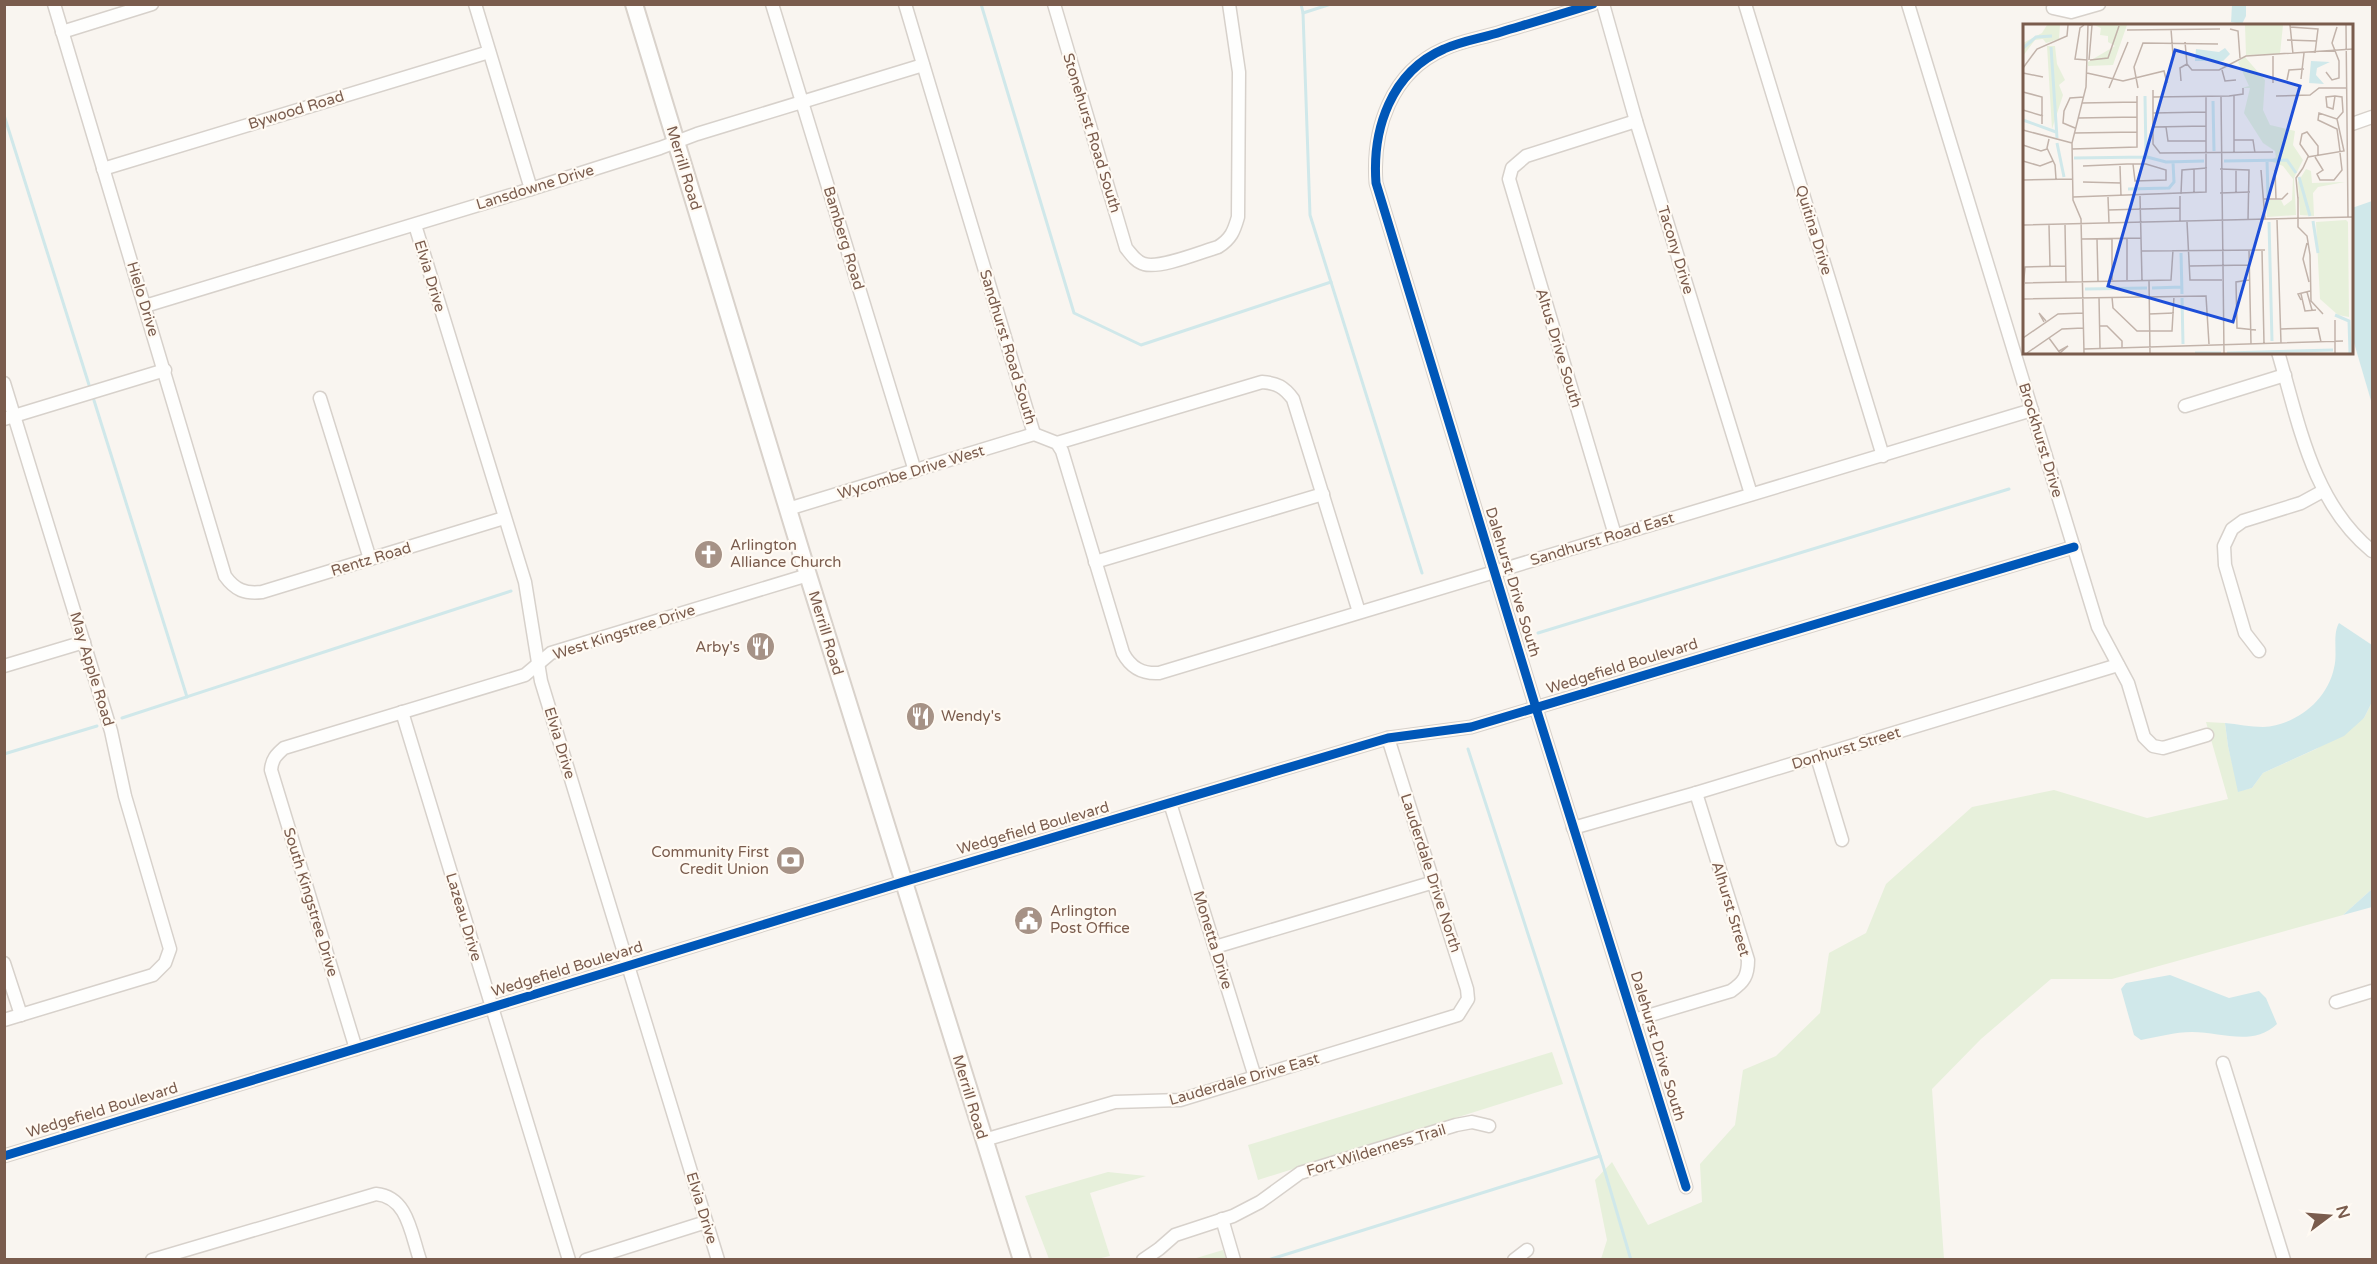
<svg xmlns="http://www.w3.org/2000/svg" width="2377" height="1264" font-family="'Varela Round',sans-serif">
<style>
.green{fill:#e7f0db}
.water{fill:#d0e8ea}
.lines{fill:none;stroke-linecap:round;stroke-linejoin:round}
.stream{stroke:#d0e8ea;stroke-width:3}
.street-casing{stroke:#d7d1cb;stroke-width:15}
.secondary-casing{stroke:#d9d2cb;stroke-width:20}
.street{stroke:#fefefd;stroke-width:12}
.secondary{stroke:#fefefd;stroke-width:16}
.cycleway-casing{stroke:#fffaf3;stroke-width:13}
.cycleway{stroke:#0057b8;stroke-width:9}
.labels{text-anchor:middle;dominant-baseline:central;stroke-width:4.5;stroke-linejoin:round;paint-order:stroke}
.street-label{font-size:15px;fill:#7a5c4d;stroke:#fffaf3}
.poi-label{font-size:15px;fill:#7a5c4d;stroke:#fffaf3;text-anchor:start}
.inset-river{fill:none;stroke:#d0e8ea;stroke-width:3}
.inset-road{fill:none;stroke:#c2b3aa;stroke-width:1.5}
.view{fill:#1d4ed8;fill-opacity:0.15;stroke:#1d4ed8;stroke-width:3}
.inset-edge{fill:none;stroke:#7a5c4d;stroke-width:3}
</style>
<rect width="100%" height="100%" fill="#f9f5f0"/>
<g class="green">
<path d="M2372 702V889L2343 915 2112 979H2051L1981 1039 1932 1089 1944 1259H1601L1607 1240 1595 1180 1612 1162 1648 1225 1702 1202 1700 1164 1735 1125 1743 1070 1776 1056 1820 1013 1829 953 1866 933 1886 884 1972 807 2054 790 2147 818 2228 799 2206 722 2225 723 2228 746 2239 791 2252 788 2263 773 2316 749 2364 718Z"/>
<path d="M1552 1052 1563 1084 1258 1180 1248 1145Z"/>
<path d="M1108 1172 1146 1176 1090 1193 1110 1256 1097 1259H1049L1025 1196Z"/>
<path d="M1223 1250 1226 1259H1193Z"/>
</g>
<g class="water">
<path d="M2232 5H2246V16L2242 24 2231 22Z"/>
<path d="M2372 201V404L2352 336V208Z"/>
<path d="M2339 623 2372 645V702L2364 718 2344 736 2263 773 2252 788 2238 792 2228 746 2225 723C2237 724 2251 727 2263 727 2296 725 2327 701 2334 668 2338 654 2332 635 2339 623Z"/>
<path d="M2372 889V907L2343 915Z"/>
<path d="M2170 975 2229 998 2259 991 2266 998 2277 1024C2252 1047 2222 1032 2192 1032 2175 1032 2157 1037 2141 1040L2134 1035 2121 989 2126 983Z"/>
</g>
<g class="lines">
<g class="stream">
<path d="M981 4 1074 313 1141 345 1331 282"/>
<path d="M1301 4 1303 13 1331 4"/>
<path d="M1303 13 1310 215 1422 573"/>
<path d="M4 115 90 388"/>
<path d="M92 394 187 697"/>
<path d="M1538 633 2009 489"/>
<path d="M122 718 511 591"/>
<path d="M1468 749 1603 1165 1631 1260"/>
<path d="M4 754 97 726"/>
<path d="M1268 1260 1600 1156"/>
</g>
<defs>
<g id="street">
<path d="M54 4 225 576C235 590 245 594 262 592L504 518"/>
<path d="M475 4 531 189"/>
<path d="M772 4 915 471"/>
<path d="M905 4 1034 434"/>
<path d="M1054 4 1126 248C1131 254 1136 262 1144 264 1160 269 1201 252 1218 247 1231 239 1234 231 1238 217L1239 72 1229 4"/>
<path d="M1593 4C1562 14 1531 23 1501 32 1482 38 1461 41 1444 49 1391 72 1372 129 1376 183L1536 708 1686 1187"/>
<path d="M1603 4 1636 121 1751 494"/>
<path d="M1745 4 1883 456"/>
<path d="M1908 4 2098 627 2128 683 2144 737 2153 746 2163 748 2207 735"/>
<path d="M2053 8 2071 12 2099 4"/>
<path d="M62 32 152 4"/>
<path d="M2352 124 2372 117"/>
<path d="M103 169 489 52"/>
<path d="M415 225 525 582 541 681 718 1260"/>
<path d="M145 306 531 189 660 148 697 134 923 65"/>
<path d="M2278 352C2299 423 2312 502 2372 551"/>
<path d="M4 383 111 731 125 796 170 949 165 963 153 975 4 1020"/>
<path d="M320 398 370 559"/>
<path d="M2185 406 2285 375"/>
<path d="M4 419 165 370"/>
<path d="M1034 434 1057 443 1062 451 1123 653C1131 668 1142 674 1159 673L2032 410"/>
<path d="M1057 443 1262 382C1277 383 1284 387 1293 399L1359 612"/>
<path d="M788 509 1034 434"/>
<path d="M1615 535 1509 179 1512 168 1526 156 1636 121"/>
<path d="M1095 562 1323 494"/>
<path d="M2259 651 2245 633 2225 565 2224 546 2232 529 2243 521 2301 503 2323 491"/>
<path d="M4 666 84 642"/>
<path d="M402 712 569 1260"/>
<path d="M1817 757 1842 840"/>
<path d="M1170 803 1255 1077"/>
<path d="M1573 828 1696 793 2118 665"/>
<path d="M1215 947 1434 882"/>
<path d="M4 963 21 1015"/>
<path d="M2336 1002 2372 991"/>
<path d="M1634 1020 1731 991C1744 982 1748 976 1748 960L1696 793"/>
<path d="M356 1049 271 770C272 759 276 755 284 748L525 675 551 653 808 575"/>
<path d="M2223 1063 2284 1260"/>
<path d="M984 1140 1115 1102 1180 1100 1458 1015 1468 999 1467 989 1388 738"/>
<path d="M4 1156 903 882 1388 738 1471 727 2074 547"/>
<path d="M1222 1219 1234 1260"/>
<path d="M152 1260 376 1194C408 1197 411 1234 420 1260"/>
<path d="M586 1260 706 1222"/>
<path d="M1143 1260 1159 1249 1175 1235 1233 1216 1260 1202 1300 1173 1456 1125 1472 1122 1489 1126"/>
<path d="M1514 1260 1527 1250"/>
</g>
<path id="secondary" d="M634 4 808 575 1022 1260"/>
</defs>
<use href="#street" class="street-casing"/>
<use href="#secondary" class="secondary-casing"/>
<use href="#street" class="street"/>
<use href="#secondary" class="secondary"/>
<defs>
<g id="cycleway">
<path d="M1593 4C1562 14 1531 23 1501 32 1482 38 1461 41 1444 49 1391 72 1372 129 1376 183L1536 708 1686 1187"/>
<path d="M4 1156 903 882 1388 738 1471 727 2074 547"/>
</g>
</defs>
<use href="#cycleway" class="cycleway-casing"/>
<use href="#cycleway" class="cycleway"/>
</g>
<defs>
<symbol id="church-disc" viewBox="-11 -11 22 22"><circle r="9.5" fill="#a69286" stroke="#fffaf3"/><path d="M-1.2-6h2.4v3.5h3.3v2.4h-3.3V6h-2.4V-.1h-3.3v-2.4h3.3Z" fill="#fff"/></symbol>
<symbol id="restaurant-disc" viewBox="-11 -11 22 22"><circle r="9.5" fill="#a69286" stroke="#fffaf3"/><path d="M-5-6h1v4h1v-4h1v4h1v-4h1v5L-1.5 .5V6h-2V.5L-5-1ZM5-6V6H3V1.5H1.5Q1.5-4 5-6Z" fill="#fff"/></symbol>
<symbol id="bank-disc" viewBox="-11 -11 22 22"><circle r="9.5" fill="#a69286" stroke="#fffaf3"/><path d="M-6-4H6V4H-6ZM0-2.3a2.3 2.3 0 1 0 0 4.6a2.3 2.3 0 1 0 0-4.6Z" fill="#fff"/></symbol>
<symbol id="civic-disc" viewBox="-11 -11 22 22"><circle r="9.5" fill="#a69286" stroke="#fffaf3"/><path d="M-.6-6.5H3V-4.5H.6V-3L4-1V1h2V6H-6V1h2V-1L-.6-3ZM-1.2 2.5V6h2.4V2.5Z" fill="#fff"/></symbol>
</defs>
<g fill-rule="evenodd">
<use href="#church-disc" x="692" y="538" width="33" height="33"/>
<use href="#restaurant-disc" x="744" y="630" width="33" height="33"/>
<use href="#restaurant-disc" x="904" y="700" width="33" height="33"/>
<use href="#bank-disc" x="774" y="844" width="33" height="33"/>
<use href="#civic-disc" x="1012" y="904" width="33" height="33"/>
</g>
<g class="labels">
<g class="street-label">
<text transform="translate(296 110) rotate(-17)">Bywood Road</text>
<text transform="translate(1092 133) rotate(73)">Stonehurst Road South</text>
<text transform="translate(684 168) rotate(73)">Merrill Road</text>
<text transform="translate(535 187) rotate(-17)">Lansdowne Drive</text>
<text transform="translate(1814 230) rotate(73)">Quitina Drive</text>
<text transform="translate(844 238) rotate(73)">Bamberg Road</text>
<text transform="translate(1676 250) rotate(73)">Tacony Drive</text>
<text transform="translate(430 276) rotate(73)">Elvia Drive</text>
<text transform="translate(143 299) rotate(73)">Hielo Drive</text>
<text transform="translate(1008 347) rotate(73)">Sandhurst Road South</text>
<text transform="translate(1559 348) rotate(73)">Altus Drive South</text>
<text transform="translate(2041 440) rotate(73)">Brockhurst Drive</text>
<text transform="translate(911 472) rotate(-17)">Wycombe Drive West</text>
<text transform="translate(1602 539) rotate(-17)">Sandhurst Road East</text>
<text transform="translate(371 559) rotate(-17)">Rentz Road</text>
<text transform="translate(1513 582) rotate(73)">Dalehurst Drive South</text>
<text transform="translate(624 632) rotate(-18)">West Kingstree Drive</text>
<text transform="translate(826 633) rotate(73)">Merrill Road</text>
<text transform="translate(1622 666) rotate(-17)">Wedgefield Boulevard</text>
<text transform="translate(92 669) rotate(73)">May Apple Road</text>
<text transform="translate(560 743) rotate(73)">Elvia Drive</text>
<text transform="translate(1846 748) rotate(-17)">Donhurst Street</text>
<text transform="translate(1033 828) rotate(-16)">Wedgefield Boulevard</text>
<text transform="translate(1431 873) rotate(72)">Lauderdale Drive North</text>
<text transform="translate(311 902) rotate(73)">South Kingstree Drive</text>
<text transform="translate(1731 909) rotate(73)">Alhurst Street</text>
<text transform="translate(464 917) rotate(73)">Lazeau Drive</text>
<text transform="translate(1213 940) rotate(73)">Monetta Drive</text>
<text transform="translate(567 969) rotate(-17)">Wedgefield Boulevard</text>
<text transform="translate(1658 1046) rotate(73)">Dalehurst Drive South</text>
<text transform="translate(1244 1079) rotate(-16)">Lauderdale Drive East</text>
<text transform="translate(970 1097) rotate(73)">Merrill Road</text>
<text transform="translate(102 1110) rotate(-17)">Wedgefield Boulevard</text>
<text transform="translate(1376 1150) rotate(-17)">Fort Wilderness Trail</text>
<text transform="translate(702 1208) rotate(73)">Elvia Drive</text>
</g>
<g class="poi-label">
<text x="730" y="545">Arlington<tspan x="730" dy="17">Alliance Church</tspan></text>
<text x="740" y="647" text-anchor="end">Arby's</text>
<text x="941" y="716">Wendy's</text>
<text x="769" y="852" text-anchor="end">Community First<tspan x="769" dy="17">Credit Union</tspan></text>
<text x="1050" y="911">Arlington<tspan x="1050" dy="17">Post Office</tspan></text>
</g>
</g>
<g transform="translate(2023 24)">
<rect width="330" height="330" fill="#f9f5f0"/>
<path d="M24 1H37L36 15 23 19 20 15 12 16 0 32V19L19 9ZM71 1H104L90 41 65 42V38L92 22 85 18V12L77 11 78 4ZM222 1H260L257 30 223 31ZM24 22H32L34 40 42 56 36 61 40 71 29 105ZM222 33 242 56 240 86 247 101 272 107 270 121 280 136 271 154 273 191 244 193 243 176H258L261 182 269 176 270 155 260 142 247 137 253 133 252 127 240 119 221 89 227 64H219L226 62 215 38ZM283 145 288 147 289 159 322 158 295 163 290 169 291 192 277 191 275 158ZM323 196 325 198 326 293 315 291 297 275 293 198Z" fill="#e7f0db"/>
<path d="M202 24 207 30 200 37H172L173 25 196 28ZM288 37 307 38 294 44 293 51 301 60 286 59Z" fill="#d0e8ea"/>
<path class="inset-river" d="M28 23 34 114M0 24 13 13 29 12M190 77 191 127M0 96 33 108M34 119 41 153M124 133 143 138 181 137M51 134 123 133 122 72M244 136 245 173M201 137 264 136 273 149M276 153 287 192M105 165 146 164 151 158 150 138M290 197 295 229M246 198 249 317M158 229 159 270M129 264 159 263M62 265 124 264M159 274 160 320M312 291 326 297 327 329M172 329H198M204 329 310 326"/>
<path class="inset-road" d="M61 1 57 4 52 35 64 36M65 1H69L66 36M267 1 270 30M323 1 325 193M267 3 295 5 292 29M148 5 150 31M207 5 215 7 217 34M104 6 197 5M264 16 294 17M162 18 164 40M250 32V59M67 36 85 34 96 2M164 40 169 46H196L223 32 330 25M0 44 14 25 44 12 45 1M199 46 202 57 213 56M303 48 309 56 316 54V37L309 19 314 3M0 49 20 53M64 49 100 57 141 47 144 59M278 55 281 29M264 56 266 46 281 45M158 57 157 44 164 40M86 64 105 18M115 64 111 43 120 19 195 20M130 66V120L137 129 250 128M0 68 19 73V100M211 71V129M198 72 201 329M253 72 287 71 296 64H324M312 72 310 85 304 83 303 73 312 72 319 73 320 88 314 95M130 73 206 72 220 70V64M59 79 114 78M0 86 20 92M130 89 183 88M55 94 114 93M130 103 183 102M143 103 145 117H183M52 104 40 99 41 87 47 74 61 73M0 106 49 119M51 109 114 108M26 115 24 124 32 141 33 155M211 116H230L232 129M0 121 18 127 24 125M49 125 114 123V72M286 133 277 120 279 110 284 108 295 122V131M292 133 300 146 294 150 297 156H311L319 146 317 129M0 137 17 142 30 137M60 142 104 140H123L143 146V156L112 157 110 140M97 142 98 172M280 144 285 133 321 127 314 95 296 89 295 96 314 105 317 127M171 145V169M197 145 226 146 225 196M213 145V168M238 146 242 195M252 146 253 175M0 156 50 155M60 158 98 159M197 169 227 168M158 170 159 146 184 144M117 172 119 256M157 172V197M50 173 183 168V72M85 173 86 199M275 173V203L284 212 287 231 288 277 300 290M240 175H259L265 169M275 175 273 154 280 144M85 186 157 184M254 196 258 319M164 198 167 256H199M42 200 43 259M0 201 330 193M26 201 27 242M59 215 118 214M74 215 75 257M89 215V256M104 215V256M284 219 280 235 286 258M226 226 228 320M239 226 241 319M119 227 242 226M167 242 226 241M126 256 127 329M226 256 213 258 214 304 233 306M2 259 148 256 150 226M0 265 2 243 43 242M284 268 289 286M278 270 282 287 293 286M76 273 77 324M89 273 90 284 114 307H149L151 272M0 275 183 272 186 320M278 276 275 270 287 267M126 290 151 289M312 296V329M21 298 16 289 23 297M76 302H84L99 317V324M258 305 295 304 298 318M0 314 35 290 60 289M26 314 37 329M61 325 320 317M36 327 45 322 37 329M4 329 39 305 60 304M61 329 58 195 50 176 49 119 63 63 65 1"/>
<path class="view" d="M152 26 277 62 210 298 85 262Z"/>
<rect width="330" height="330" class="inset-edge"/>
</g>
<rect width="2377" height="1264" fill="none" stroke="#7a5c4d" stroke-width="12"/>
<g transform="translate(2329 1216) rotate(74)" stroke="#fffaf3" stroke-width="4.5" paint-order="stroke">
<path d="M0-4.5L10 22L0 15L-10 22Z" fill="#7a5c4d"/>
<text y="-9" font-size="16" font-weight="bold" text-anchor="middle" fill="#7a5c4d">N</text>
</g>
</svg>
